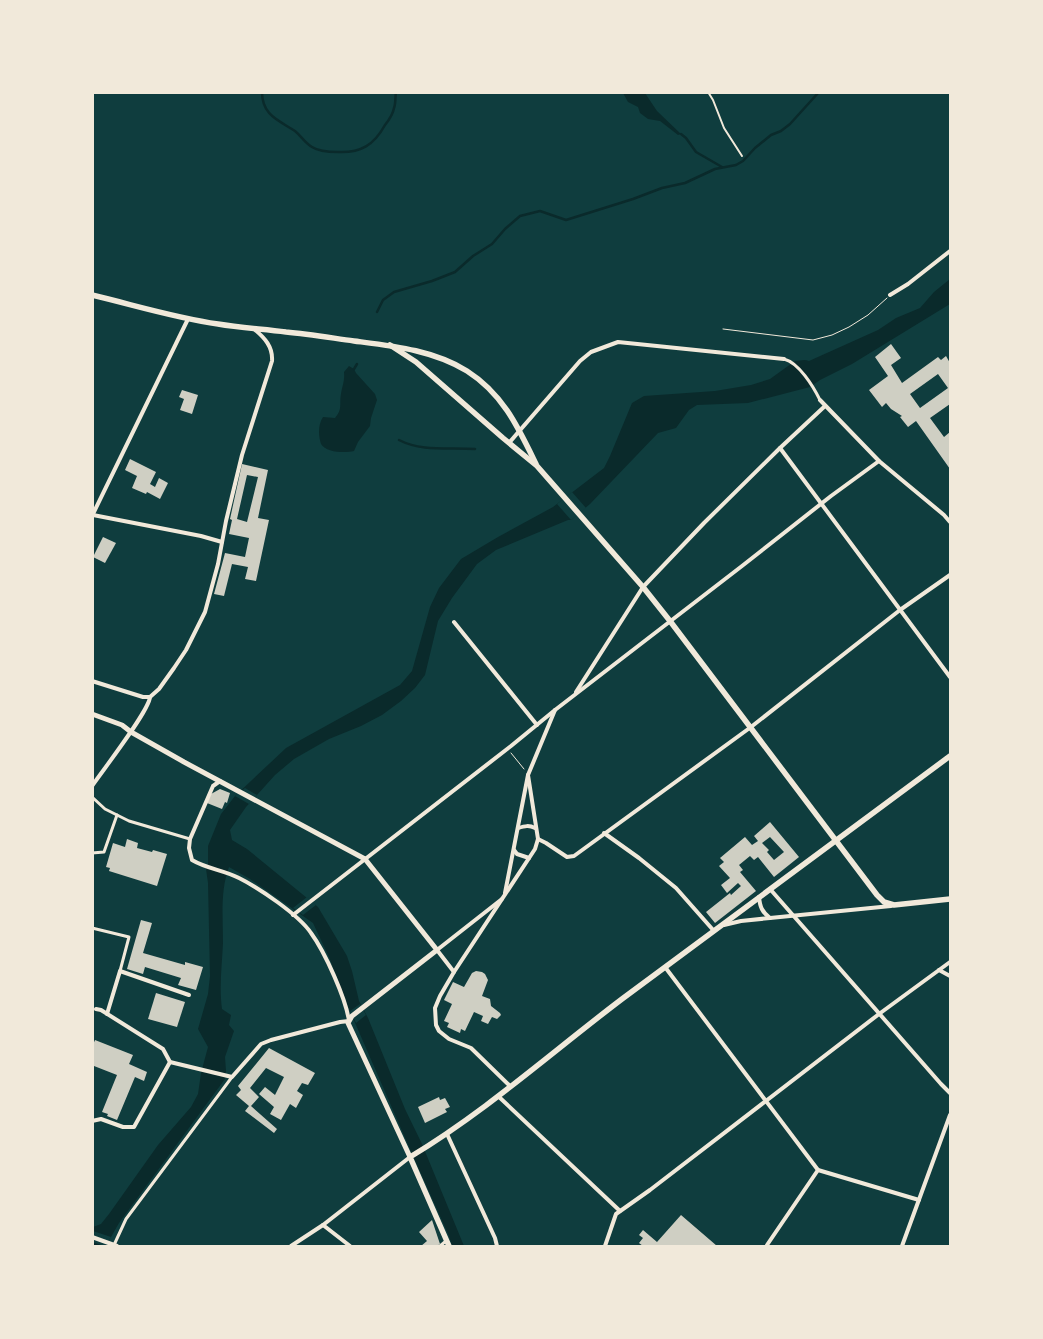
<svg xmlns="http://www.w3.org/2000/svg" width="1043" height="1339" font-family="'DejaVu Sans',sans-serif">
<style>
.water{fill:#0a2a2b}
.pier{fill:#0f3d3e}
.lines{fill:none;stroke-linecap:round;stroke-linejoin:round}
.stream{stroke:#0a2a2b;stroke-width:2.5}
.building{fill:#cfcfc3;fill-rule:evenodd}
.path{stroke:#f1e9da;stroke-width:1}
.service{stroke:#f1e9da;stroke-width:2}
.pedestrian{stroke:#f1e9da;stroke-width:3}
.minor{stroke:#f1e9da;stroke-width:4}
.tertiary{stroke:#f1e9da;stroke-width:5}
.secondary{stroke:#f1e9da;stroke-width:5.5}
</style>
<rect width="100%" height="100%" fill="#0f3d3e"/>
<g class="water">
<path d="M623 93H645L657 111 681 134 678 135 660 121 648 119 640 113 638 107 628 102Z"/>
<path d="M950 279V304L852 364 820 380 810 387 748 403 697 405 689 410 676 428 658 433 590 504 571 520H568L496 550 477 564 452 598 438 621 425 675 415 688 401 701 382 715 361 726 329 739 294 759 275 775 257 795 246 807 230 830 232 840 247 849 318 907 347 956 352 971 359 1001 368 1018 405 1109 422 1144 464 1246H452L449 1236 413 1156 349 1009 329 957 313 923 250 879 229 867C220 891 223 918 223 943 222 965 219 987 222 1009L231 1015 229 1025 234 1031 225 1057 226 1071 225 1079 119 1223 111 1237 104 1246H93V1227L101 1224 109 1214 158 1145 191 1107 198 1094 201 1073 208 1047 198 1029 208 994 210 976 208 883 206 869 208 864V846L221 814 235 796 286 748 400 685 412 671 430 607 439 588 461 559 498 537 553 507 604 468 610 456 632 403 644 396 715 391 751 385 770 379 795 361C800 361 804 359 809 361L878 330 896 318 920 308 934 292Z"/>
<path d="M349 366 354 369 356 373 375 394 377 400 371 418 370 426 358 442 354 451C346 453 326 453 321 444 320 441 319 436 319 432 319 426 320 422 323 417L335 418C343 409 339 404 341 394 342 386 345 381 344 372Z"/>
</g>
<g class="pier">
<path d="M572 492 586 508 571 520 557 504Z"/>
<path d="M245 788 257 795 249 804 235 796Z"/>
<path d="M307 897 316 905 303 915 293 908Z"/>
<path d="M360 1004 366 1015 356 1023 350 1011Z"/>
<path d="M93 1231 111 1237 104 1246 92 1242Z"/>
</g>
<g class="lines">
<g class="stream">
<path d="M262 92C262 115 278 120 295 131 301 136 305 143 312 147 318 151 330 152 338 152 361 153 374 145 385 125 389 120 393 114 394 108 396 103 395 97 396 92"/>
<path d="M681 134 686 138 696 152 722 167"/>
<path d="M377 312 383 300 394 292 432 281 455 272 473 256 492 244 505 229 520 216 540 211 566 220 633 199 662 188 685 183 715 169 736 165 743 161 755 148 771 135 781 131 790 124 819 92"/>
<path d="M354 369 357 364"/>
<path d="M399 440C422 452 450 447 475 449"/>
</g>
</g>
<g class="building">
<path d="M891 344 901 358 891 365 902 383 938 357 941 360 946 356 950 363V404L930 418 944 437 950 432V447L949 448 950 451V469L916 421 908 427 900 417 902 416 891 409 886 403 882 407 869 390 888 376 875 357ZM938 374 948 388 920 408 910 394Z"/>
<path d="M182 390 198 395 192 414 180 410 184 399 179 397Z"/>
<path d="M130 459 156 472 150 484 155 487 159 478 168 483 160 499 147 492 146 494 132 488 137 476 125 470Z"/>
<path d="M242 464 268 470 258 518 269 520 256 581 245 579 248 567 232 564 224 596 214 594 225 553 245 557 249 538 229 534 232 520 230 519ZM247 475 258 477 247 522 237 519Z"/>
<path d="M103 537 116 543 105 563 93 557Z"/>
<path d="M220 789 230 793 227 803 225 802 222 809 207 803 211 794Z"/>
<path d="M770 822 799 857 774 877 758 857 754 860 750 856 739 865 743 870 740 872 756 891 715 923 706 912 730 893 731 895 741 886 738 883 727 893 721 885 730 878 719 866 724 862 720 858 745 837 752 845 758 841 754 836ZM770 837 784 852 774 860 767 852 769 850 762 843Z"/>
<path d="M127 839 138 843 137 848 152 852 153 850 167 854 157 886 109 871 110 868 106 867 113 843 125 847Z"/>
<path d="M141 920 152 923 143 953 185 965V962L203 967 196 990 178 985 181 978 145 967 143 974 127 969Z"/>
<path d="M476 971 482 972 485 974 488 980 482 996 490 999 491 1006 500 1013 501 1015 497 1019 492 1017 488 1024 481 1021 483 1016 474 1012 465 1031 461 1029 460 1033 447 1027 449 1023 444 1021 452 1004 444 1000 453 982 464 987 472 973Z"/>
<path d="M156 993 185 1002 177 1027 148 1019Z"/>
<path d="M95 1040 133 1055 129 1064 147 1072 144 1081 135 1077 117 1120 107 1116 108 1114 102 1112 117 1075 94 1066 92 1069V1047Z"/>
<path d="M269 1048 315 1073 308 1085 302 1083 297 1091 303 1095 296 1108 290 1104 281 1120 270 1114 274 1107 259 1094 265 1087 275 1095 284 1077 266 1068 250 1088 259 1097 251 1106 277 1129 274 1133 245 1111 249 1106 236 1095 241 1090 238 1086Z"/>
<path d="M439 1097 440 1100 445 1098 450 1107 445 1109 447 1112 425 1123 418 1107Z"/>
<path d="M681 1215 717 1246H643L639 1243 643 1238 639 1235 643 1230 657 1242Z"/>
<path d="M432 1220 440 1244 437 1246H421L427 1241 419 1232Z"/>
</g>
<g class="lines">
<g class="path">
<path d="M723 329 813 340 832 335 849 327 868 315 887 298"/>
<path d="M511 753 524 769"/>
</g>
<path class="service" d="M708 92 713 100 724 128 742 156"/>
<g class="pedestrian">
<path d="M784 359C799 363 813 386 820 400"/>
<path d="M92 797 105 809 129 821 190 839"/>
<path d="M92 853 104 852 117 815"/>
<path d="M92 928 129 937 120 971"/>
<path d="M114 1245 126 1219 232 1077"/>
<path d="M440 1246 446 1241"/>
</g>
<g class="minor">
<path d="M890 295 908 284 950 251"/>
<path d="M820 400 879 461 944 515 950 522"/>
<path d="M509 443 580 361 591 352 618 342 784 359"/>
<path d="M780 448 950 677"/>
<path d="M93 515 201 536 222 542"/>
<path d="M92 516 188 319"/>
<path d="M454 622 537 725"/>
<path d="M92 681 143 697H150"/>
<path d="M576 692 643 587 704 523 780 448 825 406"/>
<path d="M92 786C103 770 149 711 150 697L159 689 174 668 186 650 205 612 218 564 226 521 242 455 272 361C273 347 265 338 254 329"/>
<path d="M518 828C525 826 529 825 535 828"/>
<path d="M604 833 639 858 676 888 714 931"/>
<path d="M538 839 546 843 567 857 574 856 751 727 900 610 950 575"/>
<path d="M514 850 517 854 529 858"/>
<path d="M770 889 941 1084 950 1093"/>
<path d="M505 893 528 775 555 710"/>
<path d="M759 897C760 907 762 912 770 918"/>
<path d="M293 915 511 746 555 710 742 566 831 496 879 461"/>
<path d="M724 925 741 921 770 918 891 906"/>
<path d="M665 967 818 1170 919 1200"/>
<path d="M939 970 950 976"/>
<path d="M454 972 437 950 502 899"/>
<path d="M96 1009 101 1010 163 1049 170 1062 232 1077 261 1044 271 1040 340 1022 349 1021C346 999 325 952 311 933 299 915 259 888 239 878 224 870 207 869 192 860L189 848 190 839 213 786 220 781"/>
<path d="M107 1014 120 971 189 995"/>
<path d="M510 1086 471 1048 449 1039 439 1031 436 1025 435 1008 440 996 454 972 535 849 538 839 528 775"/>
<path d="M498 1096 620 1211"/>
<path d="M92 1121 101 1119 123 1127H134L170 1062"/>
<path d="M447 1134 495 1238 497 1246"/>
<path d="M323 1225 350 1246"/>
<path d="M92 1237 117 1246"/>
<path d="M291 1246 323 1225 410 1157"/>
<path d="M605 1246 616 1214 650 1190 879 1014 950 962"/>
<path d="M767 1246V1245L818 1170"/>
<path d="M902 1246 950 1115"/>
</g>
<path class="tertiary" d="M92 714 122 725 131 732 184 762 365 859 437 950 352 1016 348 1023 410 1157"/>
<g class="secondary">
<path d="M92 295C134 305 176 318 218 324 241 328 264 329 286 332 309 334 332 338 354 341 393 346 433 350 467 371 503 394 518 427 536 464"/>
<path d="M390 345 416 362 503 438 537 466 643 587 670 621 877 895 884 902 894 905 950 899"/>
<path d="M449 1246 410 1157C485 1112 552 1052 622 999 731 917 841 837 950 756"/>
</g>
</g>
<rect width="1043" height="1339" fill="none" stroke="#f1e9da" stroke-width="188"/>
</svg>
